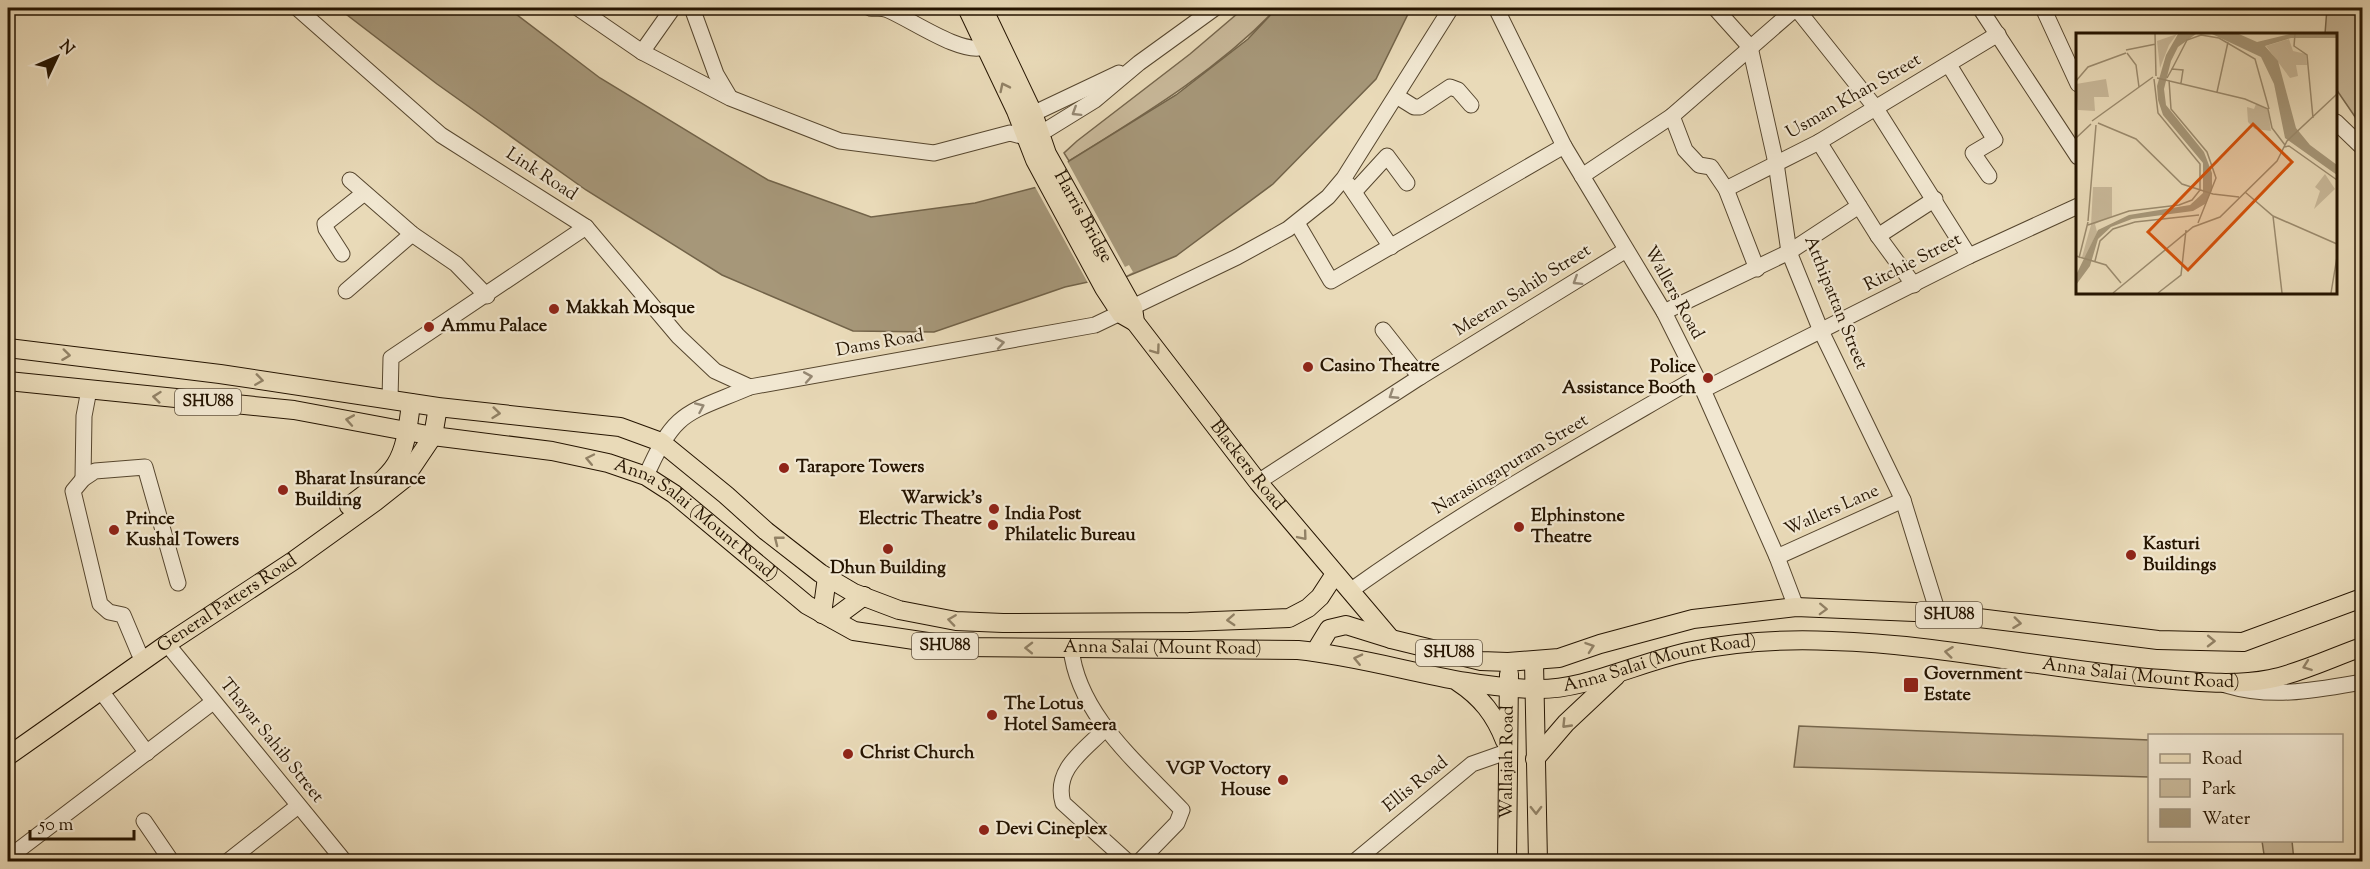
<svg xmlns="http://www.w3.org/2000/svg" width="2370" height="869" font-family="'Sorts Mill Goudy',serif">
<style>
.green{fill:#c8b899;stroke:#76664c;stroke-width:1.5}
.water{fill:#a69779;stroke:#726349;stroke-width:1.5}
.pier{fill:#e9dab8}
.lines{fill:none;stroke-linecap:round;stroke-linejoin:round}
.minor-casing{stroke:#56462e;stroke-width:17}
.major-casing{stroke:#251400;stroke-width:20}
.minor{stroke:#f1e7d1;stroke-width:15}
.major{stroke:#e9dab8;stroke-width:18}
.oneway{stroke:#918165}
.oneway2{stroke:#958873}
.poi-dot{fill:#8f2418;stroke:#f1e7d1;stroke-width:2}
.labels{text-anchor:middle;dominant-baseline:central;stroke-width:4.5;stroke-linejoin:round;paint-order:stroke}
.shield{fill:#f1e7d1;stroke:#62533f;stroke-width:1.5}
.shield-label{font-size:16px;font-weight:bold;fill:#251400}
.street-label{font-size:18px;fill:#251400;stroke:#f1e7d1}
.poi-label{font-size:18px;font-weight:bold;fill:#251400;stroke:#f1e7d1;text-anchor:start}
.inset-road{fill:none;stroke:#9b8b6e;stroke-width:1.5}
.view{fill:#d4520b;fill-opacity:0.15;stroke:#d4520b;stroke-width:3}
.inset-edge{fill:none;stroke:#251400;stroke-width:3}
</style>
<rect width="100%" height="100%" fill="#e9dab8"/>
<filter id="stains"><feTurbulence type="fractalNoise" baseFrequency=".00333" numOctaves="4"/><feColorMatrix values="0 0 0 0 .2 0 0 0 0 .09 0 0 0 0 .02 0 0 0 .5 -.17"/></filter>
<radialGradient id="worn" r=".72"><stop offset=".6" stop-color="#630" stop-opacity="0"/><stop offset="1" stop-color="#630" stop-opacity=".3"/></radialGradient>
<g class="green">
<path d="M1244 8H1277C1217 71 1143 115 1069 161L1064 153 1077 141 1190 54Z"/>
<path d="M2327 8H2362V127L2336 89V34H2325Z"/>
<path d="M1799 726 2149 740V777L1794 767Z"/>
<path d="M2262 841H2292L2294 861H2265Z"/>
</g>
<path class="water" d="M338 8H508L600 78 768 180 871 217 975 203 1041 186 1069 161 1176 95 1248 39 1277 8H1411L1376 79 1273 184 1176 256 1116 281 1088 282 1065 287 934 332 853 331 722 275 586 190 437 84Z"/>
<path class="pier" d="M1066 159 1125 267 1129 265 1133 272 1111 284 1089 285 1034 185 1040 183Z"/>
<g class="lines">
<defs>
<g id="minor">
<path d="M297 8 441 135 586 227 678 336 715 371 750 387"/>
<path d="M578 8 642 52 730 98 840 141 934 153 1010 133 1025 137 1048 129 1095 100 1139 63 1215 8"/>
<path d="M692 8 716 74 729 96"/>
<path d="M870 8C876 9 882 7 888 10 912 20 961 55 984 47"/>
<path d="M1496 8 1564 146 1664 312 1703 390 1777 557 1796 607"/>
<path d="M1715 8 1750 47 1776 163 1789 252 1821 331 1903 500 1938 613"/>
<path d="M1796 8 1875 107 1969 256"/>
<path d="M1980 8 2078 157"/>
<path d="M2043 8 2078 84"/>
<path d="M642 52 673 8"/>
<path d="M1949 65 1995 140 1973 153 1989 176"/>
<path d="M1398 97 1414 107H1420L1450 87 1458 90 1471 105"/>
<path d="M1672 116 1685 150 1699 165 1711 167 1726 189 1757 269"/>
<path d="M1024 118 1119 73"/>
<path d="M2336 122 2362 147"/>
<path d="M1819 142 1878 236 1914 285"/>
<path d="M1582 176 1672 116 1796 8"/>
<path d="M350 180 412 234 456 264 487 296"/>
<path d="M1349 185 1391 247"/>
<path d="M1726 189 1819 142 1998 34"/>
<path d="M1354 192 1387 156 1407 183"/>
<path d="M1297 223 1331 281 1564 146"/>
<path d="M1878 236 1935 199"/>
<path d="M342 254 326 229 325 224 363 194"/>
<path d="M346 291 412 234"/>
<path d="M1664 312 1789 252 1859 206"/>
<path d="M1383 330 1420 377"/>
<path d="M1703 390 1969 256 2078 206"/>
<path d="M390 399 391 358 586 227"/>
<path d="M646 476C675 409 687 414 750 387L1095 325 1237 257 1288 229 1328 197 1344 178 1451 8"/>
<path d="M83 479 84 416 89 390"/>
<path d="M1258 482 1420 377 1626 250"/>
<path d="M1777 557 1903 500"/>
<path d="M1350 591C1460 512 1579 446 1696 378"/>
<path d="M167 644 345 862"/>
<path d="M1071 648C1078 715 1138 763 1182 810L1177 823 1139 862"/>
<path d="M139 653 123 615 109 612 100 604 73 491 83 479 95 471 145 467 178 583"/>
<path d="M2226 685C2272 699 2316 690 2362 682"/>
<path d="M101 691 147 753"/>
<path d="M1106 728C1085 750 1053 769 1063 803L1128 862"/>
<path d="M144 821 172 862"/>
<path d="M8 858 213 702"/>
<path d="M227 862 298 806"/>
<path d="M1354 862 1472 764 1509 751"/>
</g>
<g id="major">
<path d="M967 8 1016 111 1035 160 1104 288 1121 314 1135 322"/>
<path id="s1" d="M983 8 1033 113 1047 154 1133 308 1135 322 1258 482 1391 639"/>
<path d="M8 348 220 374 438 407 620 427 661 442 726 495 766 531 820 573 854 593 899 610 956 621 1003 623 1189 622 1289 618 1308 608 1320 597 1335 574"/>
<path id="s2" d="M8 381 294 410 433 436 552 451 608 463 646 476 674 494 807 605 854 631 961 647 1298 650C1377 658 1453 687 1534 689 1584 691 1641 661 1692 651 1736 642 1787 639 1832 641 1943 644 2052 671 2162 679 2198 682 2234 686 2270 679 2301 673 2333 657 2362 647"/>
<path d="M349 506C398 470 404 465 411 403"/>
<path d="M822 614 827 577"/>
<path d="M833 619 864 596"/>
<path d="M1315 652 1329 629 1346 625 1391 639 1481 661 1508 662 1559 658 1600 644 1693 619 1796 607 1938 613 2158 640 2243 642 2362 598"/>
<path d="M1534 662 1538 862"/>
<path d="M1458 682C1481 697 1495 715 1505 741"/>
<path id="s3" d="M8 756 167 644 293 561 375 502 404 479 433 436 438 407"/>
<path d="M1535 759 1566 723 1616 676"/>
<path id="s4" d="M1507 862 1509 674"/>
</g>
</defs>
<use href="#minor" class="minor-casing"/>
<use href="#major" class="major-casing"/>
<use href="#minor" class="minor"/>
<use href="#major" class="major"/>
</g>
<defs><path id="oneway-chevron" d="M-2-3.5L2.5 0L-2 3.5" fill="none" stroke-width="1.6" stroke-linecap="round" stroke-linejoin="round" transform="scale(1.5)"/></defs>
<g class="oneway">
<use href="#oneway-chevron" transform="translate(1004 87) rotate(-116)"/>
<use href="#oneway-chevron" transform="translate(1156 350) rotate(54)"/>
<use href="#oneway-chevron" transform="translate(66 355) rotate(7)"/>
<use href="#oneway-chevron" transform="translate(259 380) rotate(8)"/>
<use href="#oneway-chevron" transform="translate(157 397) rotate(-174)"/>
<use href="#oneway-chevron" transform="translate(496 413) rotate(6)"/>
<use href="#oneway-chevron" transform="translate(350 420) rotate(-170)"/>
<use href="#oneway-chevron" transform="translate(590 459) rotate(-168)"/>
<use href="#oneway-chevron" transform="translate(1303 536) rotate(50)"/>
<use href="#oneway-chevron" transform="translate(778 540) rotate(-142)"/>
<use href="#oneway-chevron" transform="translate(1823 609) rotate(2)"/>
<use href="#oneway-chevron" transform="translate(952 620) rotate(-172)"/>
<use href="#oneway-chevron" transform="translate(1231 620) rotate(177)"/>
<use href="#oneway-chevron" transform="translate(2017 623) rotate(7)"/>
<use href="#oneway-chevron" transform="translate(2211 641) rotate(1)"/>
<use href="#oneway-chevron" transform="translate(1590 647) rotate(-19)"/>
<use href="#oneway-chevron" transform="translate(1029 648) rotate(-179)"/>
<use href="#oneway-chevron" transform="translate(1949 652) rotate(-173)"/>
<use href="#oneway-chevron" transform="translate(1358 659) rotate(-167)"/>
<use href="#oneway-chevron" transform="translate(2307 666) rotate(160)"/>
<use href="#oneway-chevron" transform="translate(1566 724) rotate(134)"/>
<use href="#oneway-chevron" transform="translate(1536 810) rotate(89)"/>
</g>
<g class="oneway2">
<use href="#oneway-chevron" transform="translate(1076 112) rotate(148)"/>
<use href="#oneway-chevron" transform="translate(1577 281) rotate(148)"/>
<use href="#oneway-chevron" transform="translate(1000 343) rotate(-10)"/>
<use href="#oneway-chevron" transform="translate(808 377) rotate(-10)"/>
<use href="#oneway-chevron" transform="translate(1393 395) rotate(147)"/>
<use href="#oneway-chevron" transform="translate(700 407) rotate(-24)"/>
</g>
<g class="poi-dot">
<circle cx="554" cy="309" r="6"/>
<circle cx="429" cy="327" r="6"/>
<circle cx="1308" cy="367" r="6"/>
<circle cx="1708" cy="378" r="6"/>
<circle cx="784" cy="468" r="6"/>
<circle cx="283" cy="490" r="6"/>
<circle cx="994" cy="509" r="6"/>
<circle cx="993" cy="525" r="6"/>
<circle cx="1519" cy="527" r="6"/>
<circle cx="114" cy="530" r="6"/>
<circle cx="888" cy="549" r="6"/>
<circle cx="2131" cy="555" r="6"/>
<rect x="1903" y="677" width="16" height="16" rx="3"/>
<circle cx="992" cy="715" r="6"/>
<circle cx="848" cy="754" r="6"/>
<circle cx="1283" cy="780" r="6"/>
<circle cx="984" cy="830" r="6"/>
</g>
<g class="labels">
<g class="shield">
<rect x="175" y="389" width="66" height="26" rx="4.5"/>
<rect x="1916" y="602" width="66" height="26" rx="4.5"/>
<rect x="912" y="633" width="66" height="26" rx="4.5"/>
<rect x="1416" y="640" width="66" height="26" rx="4.5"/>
</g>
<g class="shield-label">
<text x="208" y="402">SHU88</text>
<text x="1949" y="615">SHU88</text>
<text x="945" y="646">SHU88</text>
<text x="1449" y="653">SHU88</text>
</g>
<g class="street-label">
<text transform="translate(1854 97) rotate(-30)">Usman Khan Street</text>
<text transform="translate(541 175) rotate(33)">Link Road</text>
<text stroke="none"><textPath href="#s1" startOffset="232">Harris Bridge</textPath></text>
<text transform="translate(1913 263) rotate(-27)">Ritchie Street</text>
<text transform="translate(1523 291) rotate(-32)">Meeran Sahib Street</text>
<text transform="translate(1673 293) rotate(61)">Wallers Road</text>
<text transform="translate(1835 303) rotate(68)">Atthipattan Street</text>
<text transform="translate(880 344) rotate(-10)">Dams Road</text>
<text transform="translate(1511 465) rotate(-31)">Narasingapuram Street</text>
<text stroke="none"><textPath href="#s1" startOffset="532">Blackers Road</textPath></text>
<text transform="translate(1832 511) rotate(-24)">Wallers Lane</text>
<text stroke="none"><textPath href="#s2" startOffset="712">Anna Salai (Mount Road)</textPath></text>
<text stroke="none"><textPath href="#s3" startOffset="267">General Patters Road</textPath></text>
<text stroke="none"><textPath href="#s2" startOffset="1216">Anna Salai (Mount Road)</textPath></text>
<text stroke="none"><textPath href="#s2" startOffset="1720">Anna Salai (Mount Road)</textPath></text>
<text stroke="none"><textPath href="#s2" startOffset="2206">Anna Salai (Mount Road)</textPath></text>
<text transform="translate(271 741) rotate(51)">Thayar Sahib Street</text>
<text stroke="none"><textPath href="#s4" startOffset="100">Wallajah Road</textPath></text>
<text transform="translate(1416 785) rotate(-39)">Ellis Road</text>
</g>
<g class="poi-label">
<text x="566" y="309">Makkah Mosque</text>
<text x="441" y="327">Ammu Palace</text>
<text x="1320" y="367">Casino Theatre</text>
<text x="1696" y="368" text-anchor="end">Police<tspan x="1696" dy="21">Assistance Booth</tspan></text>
<text x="796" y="468">Tarapore Towers</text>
<text x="295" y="480">Bharat Insurance<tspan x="295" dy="21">Building</tspan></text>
<text x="982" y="499" text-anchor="end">Warwick's<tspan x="982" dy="21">Electric Theatre</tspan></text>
<text x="1005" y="515">India Post<tspan x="1005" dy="21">Philatelic Bureau</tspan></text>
<text x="1531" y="517">Elphinstone<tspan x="1531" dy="21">Theatre</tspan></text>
<text x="126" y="520">Prince<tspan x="126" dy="21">Kushal Towers</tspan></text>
<text x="2143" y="545">Kasturi<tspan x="2143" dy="21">Buildings</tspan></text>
<text x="888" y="569" text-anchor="middle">Dhun Building</text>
<text x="1924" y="675">Government<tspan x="1924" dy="21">Estate</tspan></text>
<text x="1004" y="705">The Lotus<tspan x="1004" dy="21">Hotel Sameera</tspan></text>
<text x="860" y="754">Christ Church</text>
<text x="1271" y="770" text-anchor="end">VGP Voctory<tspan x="1271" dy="21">House</tspan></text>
<text x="996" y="830">Devi Cineplex</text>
</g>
</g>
<g transform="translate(2076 33)">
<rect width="261" height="261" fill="#e9dab8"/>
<path d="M101 1 93 12 84 35 81 8ZM213 6 217 18 230 21 231 32H220L222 43 214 45 190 13ZM30 46 33 64H18L19 78 2 77 0 51ZM180 71 192 77 195 98 179 96 172 89 171 74 178 76ZM249 141 259 156 238 176 244 158 239 154ZM17 154H36V183L19 191 21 199 9 225 6 224 15 192Z" fill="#c8b899"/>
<path d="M102 1H120L102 14 95 28 88 56 90 72 128 119 136 140V157L129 171 117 178 56 186 35 194 22 206 14 233 0 252V242L22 197 53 182 114 172 127 160V130L87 82 82 67 81 53 90 22ZM136 1H163L181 9 214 1H261V5H215L189 13 202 28 220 95 234 112 261 132V142L209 105 198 51 185 24Z" fill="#a69779"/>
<path class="inset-road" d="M79 1 80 43M219 1 218 13 231 22 237 85M50 17 80 11M51 20 60 32 63 54M96 36 111 7 125 2 143 5 179 26 193 76M81 45 169 66 192 76 196 95 209 112M91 45 96 36 107 37 105 50M93 47 95 76 131 119 140 145 122 190M0 48 12 34 50 20M141 59 152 9M16 88 77 44M22 90 60 106 106 151 137 161 163 164M0 105 15 91M208 114 213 113 261 147M169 159 197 183 261 211M197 183 206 260M12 188 20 92M12 192 53 178 103 172 116 167 124 157V131L82 80 78 46M0 223 30 232 45 250M3 225 12 189M19 228 24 208 37 196 59 189 123 182M37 260 117 194 144 184 201 128 211 108 261 61M82 260 105 242 110 197M255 260 261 224"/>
<path class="view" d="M177 91 216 129 112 237 72 199Z"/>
<rect width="261" height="261" class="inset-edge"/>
</g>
<rect width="2370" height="869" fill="none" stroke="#e9dab8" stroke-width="30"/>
<rect x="9" y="9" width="2352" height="851" fill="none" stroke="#251400" stroke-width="3"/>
<rect x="15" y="15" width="2340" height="839" fill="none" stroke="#251400" stroke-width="1.5"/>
<rect x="2148" y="734" width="195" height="108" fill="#f1e7d1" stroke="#9f937d" stroke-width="1.5"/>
<rect x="2160" y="754" width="30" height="9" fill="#e9dab8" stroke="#9f937d" stroke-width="1.5"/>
<text x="2202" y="764" font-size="18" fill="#251400">Road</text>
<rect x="2160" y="779" width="30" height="18" fill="#c8b899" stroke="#9f937d" stroke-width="1.5"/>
<text x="2202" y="794" font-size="18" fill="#251400">Park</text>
<rect x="2160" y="809" width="30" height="18" fill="#a69779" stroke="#9f937d" stroke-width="1.5"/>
<text x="2202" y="824" font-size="18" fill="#251400">Water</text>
<g transform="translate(57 57) rotate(46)" stroke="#f1e7d1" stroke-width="4.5" paint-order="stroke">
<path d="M0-4.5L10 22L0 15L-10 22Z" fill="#251400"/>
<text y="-9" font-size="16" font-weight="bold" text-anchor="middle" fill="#251400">N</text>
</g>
<path d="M30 830v9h104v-9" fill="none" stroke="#251400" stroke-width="3"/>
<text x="39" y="830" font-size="18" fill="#251400" stroke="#f1e7d1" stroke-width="4.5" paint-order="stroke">50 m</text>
<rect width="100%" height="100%" filter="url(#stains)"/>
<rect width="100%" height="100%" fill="url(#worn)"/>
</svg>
